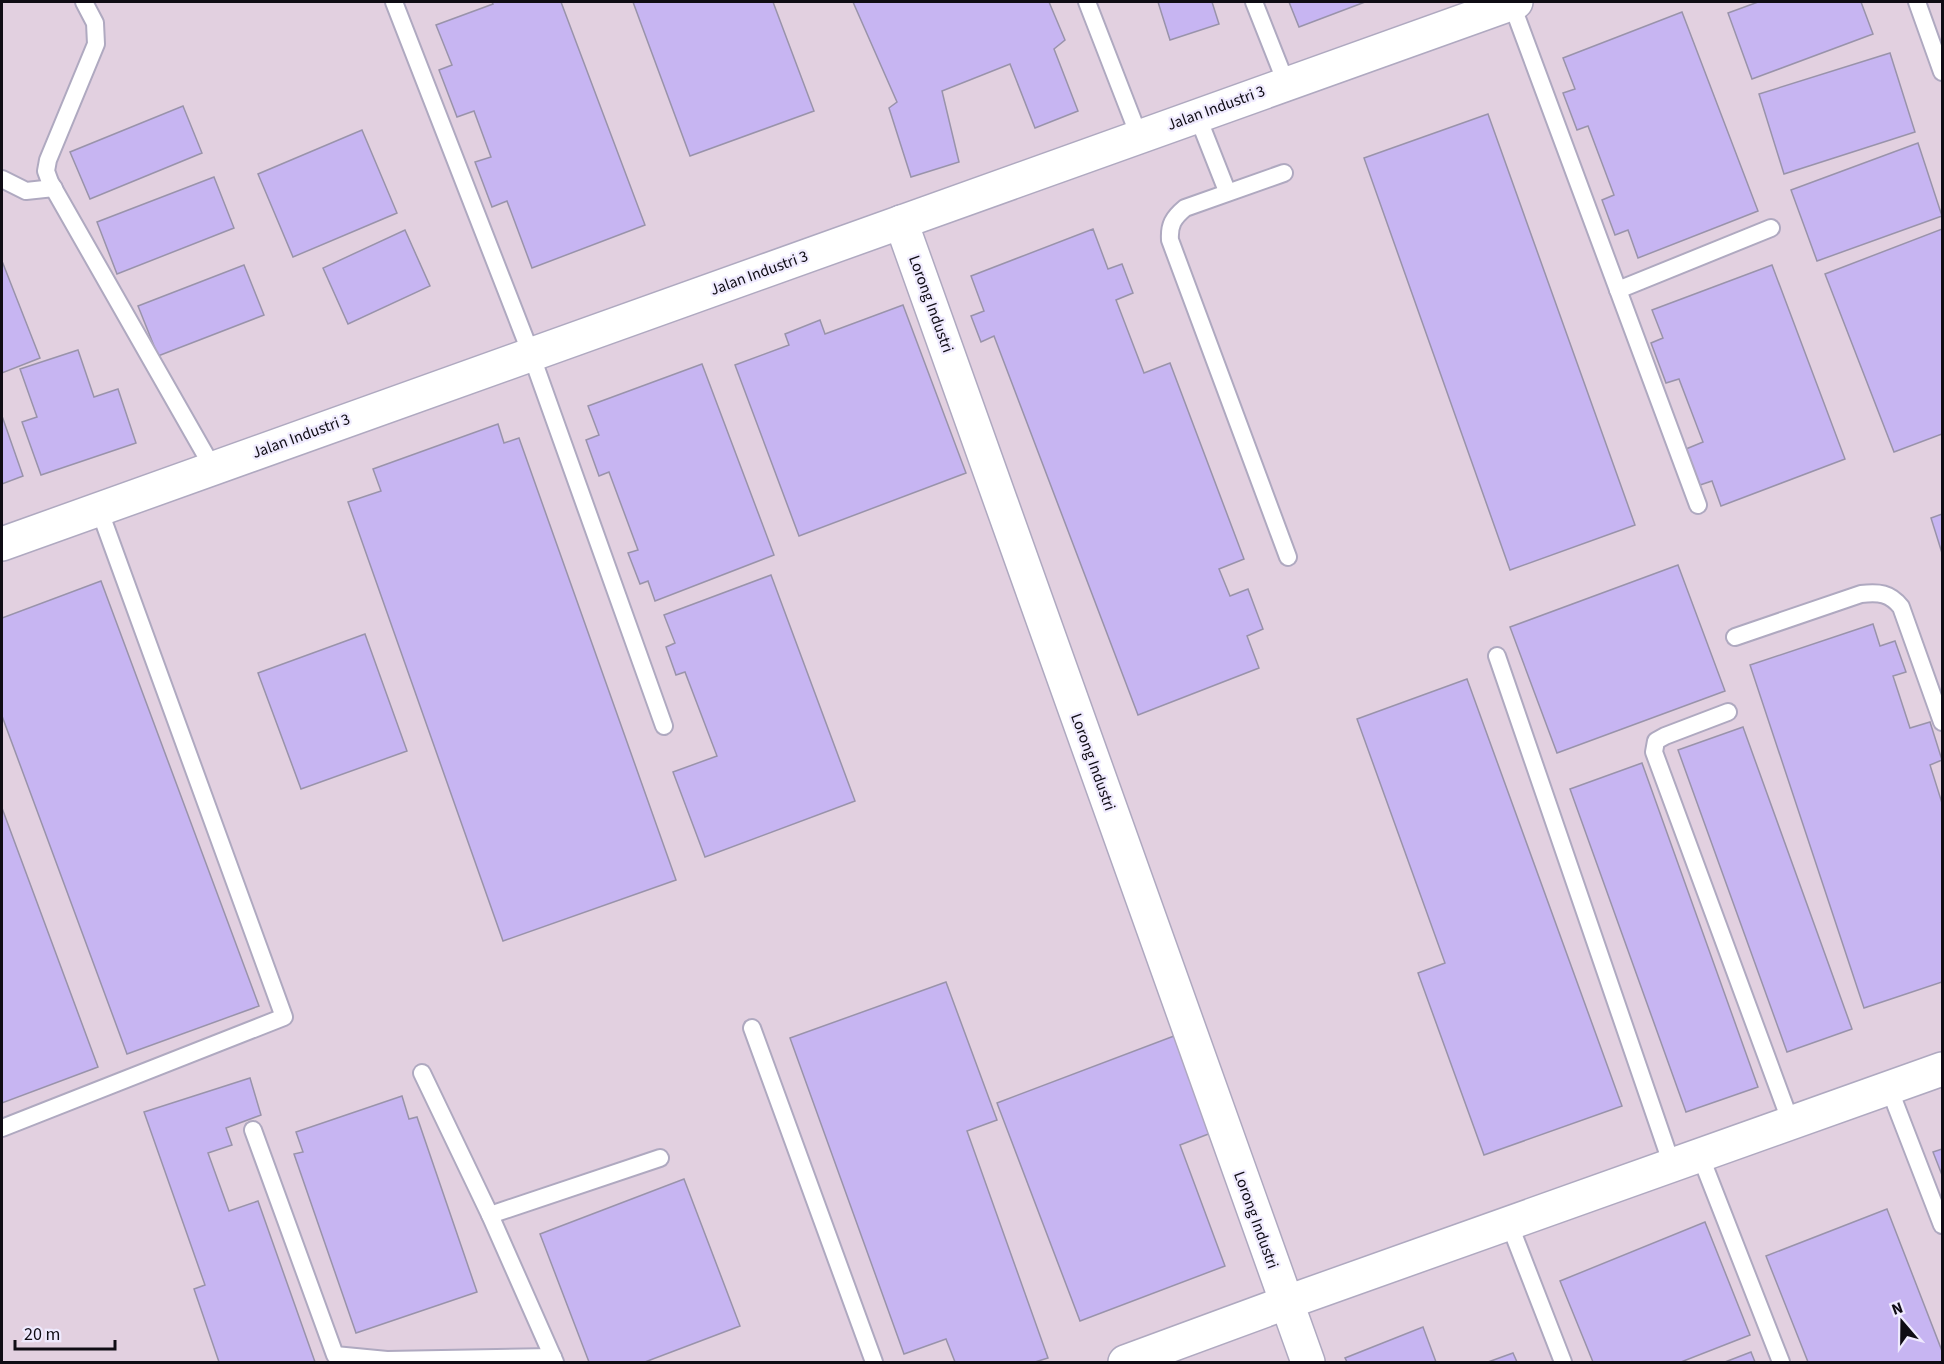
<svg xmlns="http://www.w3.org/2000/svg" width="1944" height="1364" font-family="'Source Sans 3',sans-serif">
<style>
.industrial{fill:#e2d0e0}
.building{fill:#c7b5f2;stroke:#9993aa;stroke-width:1.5}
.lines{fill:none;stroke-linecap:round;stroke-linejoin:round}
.lane-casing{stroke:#afa9c0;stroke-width:20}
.street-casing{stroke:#afa9c0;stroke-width:36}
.lane{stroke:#fff;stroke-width:16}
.street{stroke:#fff;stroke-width:33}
.labels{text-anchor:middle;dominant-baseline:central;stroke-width:4.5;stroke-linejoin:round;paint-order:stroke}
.street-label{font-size:16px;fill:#0f0c14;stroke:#efeafe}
</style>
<rect width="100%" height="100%" fill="#e2dcf4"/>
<rect class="industrial" x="2" y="2" width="1940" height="1360"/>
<g class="building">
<path d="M492 2H561L645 225 532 268 507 201 492 207 475 162 491 157 474 111 457 117 439 70 452 65 436 25 493 4Z"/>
<path d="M633 2H773L814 111 690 156Z"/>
<path d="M853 2H1049L1065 40 1054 49 1078 111 1035 128 1010 64 942 91 959 162 911 177 889 108 897 102Z"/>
<path d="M1158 2H1212L1219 24 1170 40Z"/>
<path d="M1289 2H1365L1299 27Z"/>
<path d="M1758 2H1861L1873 34 1752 79 1728 13Z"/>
<path d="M1682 12 1758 211 1638 258 1628 230 1615 235 1602 200 1614 195 1588 126 1577 130 1563 93 1575 89 1563 58Z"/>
<path d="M1890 53 1915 132 1784 174 1759 94Z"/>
<path d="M183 106 202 153 90 199 70 152Z"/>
<path d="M1488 114 1635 525 1510 570 1364 158Z"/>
<path d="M362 130 397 213 293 257 258 174Z"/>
<path d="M1918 143 1942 216 1817 261 1791 190Z"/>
<path d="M214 177 234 228 117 274 97 222Z"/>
<path d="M1093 229 1108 269 1122 264 1133 293 1116 300 1144 373 1170 363 1244 559 1219 569 1230 596 1248 589 1263 629 1247 636 1259 668 1138 715 994 336 981 342 971 316 984 311 971 276Z"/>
<path d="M1942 229V434L1894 452 1825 274Z"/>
<path d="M405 230 430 286 348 324 323 268Z"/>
<path d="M2 261 40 358 2 373Z"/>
<path d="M244 265 264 315 158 356 138 306Z"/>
<path d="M1772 265 1845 459 1721 506 1712 481 1700 485 1686 449 1703 442 1679 379 1666 383 1651 343 1663 338 1652 310Z"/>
<path d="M903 305 966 473 799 536 735 365 789 345 785 334 820 320 825 334Z"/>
<path d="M78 350 94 397 118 389 136 443 41 475 22 422 37 417 20 369Z"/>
<path d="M702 364 774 555 655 601 648 581 640 584 628 553 638 550 609 472 599 476 586 440 599 435 588 406Z"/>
<path d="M2 416 23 476 2 484Z"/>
<path d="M498 424 504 443 519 438 676 880 503 941 348 502 381 491 373 469Z"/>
<path d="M1942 514V553L1931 518Z"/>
<path d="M1678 565 1725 691 1557 753 1510 627Z"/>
<path d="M771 575 855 801 705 857 673 772 717 756 685 672 676 675 666 647 675 643 664 615Z"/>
<path d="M101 581 259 1006 127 1054 2 716V618Z"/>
<path d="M1873 624 1880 646 1895 641 1906 672 1893 676 1910 728 1930 722 1942 760 1930 765 1942 803V982L1864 1008 1750 665Z"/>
<path d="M365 634 407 751 301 789 258 673Z"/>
<path d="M1467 679 1622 1106 1484 1155 1418 973 1445 963 1357 719Z"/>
<path d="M1743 727 1852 1029 1787 1052 1678 750Z"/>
<path d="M1642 763 1758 1087 1686 1112 1570 789Z"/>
<path d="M2 808 98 1067 2 1103Z"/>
<path d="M946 982 997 1120 967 1131 1048 1358 1035 1362H955L946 1339 904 1354 790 1038Z"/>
<path d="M1174 1036 1211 1133 1180 1145 1225 1266 1080 1321 997 1103Z"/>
<path d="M250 1078 261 1115 226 1128 232 1145 208 1153 229 1211 258 1201 315 1362H219L194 1289 205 1285 144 1112Z"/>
<path d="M402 1096 409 1119 417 1117 477 1292 356 1333 294 1154 303 1152 296 1132Z"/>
<path d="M1942 1149V1175L1933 1152Z"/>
<path d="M684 1179 740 1326 645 1362H589L540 1234Z"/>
<path d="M1887 1209 1942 1351V1362H1808L1766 1256Z"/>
<path d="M1705 1222 1750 1335 1681 1362H1593L1560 1281Z"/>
<path d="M1423 1327 1436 1362H1347L1345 1358Z"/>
<path d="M1751 1352 1755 1362H1725Z"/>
<path d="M1513 1353 1517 1362H1488Z"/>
</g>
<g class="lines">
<defs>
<g id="lane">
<path d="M84 2 95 23 96 44 48 160 46 171 50 182 213 468"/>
<path d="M394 2 531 354 664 726"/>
<path d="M1087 2 1139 136"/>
<path d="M1254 2 1286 83"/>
<path d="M1511 2 1698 505"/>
<path d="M1917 2 1942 72"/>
<path d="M1197 115 1227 191"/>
<path d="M1284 173 1185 208C1173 218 1169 225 1170 240L1288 557"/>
<path d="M2 179 26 191 54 188"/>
<path d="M1618 290 1771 228"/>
<path d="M1735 637 1861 594C1879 592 1890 593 1901 607L1942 722"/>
<path d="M1497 656 1672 1165"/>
<path d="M1728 712 1665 736 1656 741 1654 752 1791 1123"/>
<path d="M752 1028 874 1362"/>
<path d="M422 1073 490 1215 555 1362"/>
<path d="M1889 1088 1942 1225"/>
<path d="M2 1128 284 1017 99 509"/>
<path d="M253 1130 335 1355 387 1360 553 1357"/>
<path d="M1700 1155 1781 1362"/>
<path d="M490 1215 660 1158"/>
<path d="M1509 1223 1563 1362"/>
</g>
<g id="street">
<path d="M901 222 1308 1362"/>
<path d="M2 544 1516 2"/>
<path d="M1125 1362 1285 1303 1942 1069"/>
</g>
</defs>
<use href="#lane" class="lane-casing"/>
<use href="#street" class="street-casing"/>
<use href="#lane" class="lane"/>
<use href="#street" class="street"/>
</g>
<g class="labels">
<g class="street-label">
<text transform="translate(1216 108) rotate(-20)">Jalan Industri 3</text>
<text transform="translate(759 273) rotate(-20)">Jalan Industri 3</text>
<text transform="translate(931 304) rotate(70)">Lorong Industri</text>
<text transform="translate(301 436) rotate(-20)">Jalan Industri 3</text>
<text transform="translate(1093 762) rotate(70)">Lorong Industri</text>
<text transform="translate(1256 1220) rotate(70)">Lorong Industri</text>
</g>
</g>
<rect width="1944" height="1364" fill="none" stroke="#0f0c14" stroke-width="6"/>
<g transform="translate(1902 1322) rotate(340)" stroke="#efeafe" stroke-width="4.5" paint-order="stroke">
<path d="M0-4.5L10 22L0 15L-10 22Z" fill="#0f0c14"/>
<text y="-9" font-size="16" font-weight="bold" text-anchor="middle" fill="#0f0c14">N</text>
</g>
<path d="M15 1340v9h100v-9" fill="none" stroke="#0f0c14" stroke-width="3"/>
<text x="24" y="1340" font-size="18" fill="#0f0c14" stroke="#efeafe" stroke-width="4.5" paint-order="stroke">20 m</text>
</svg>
